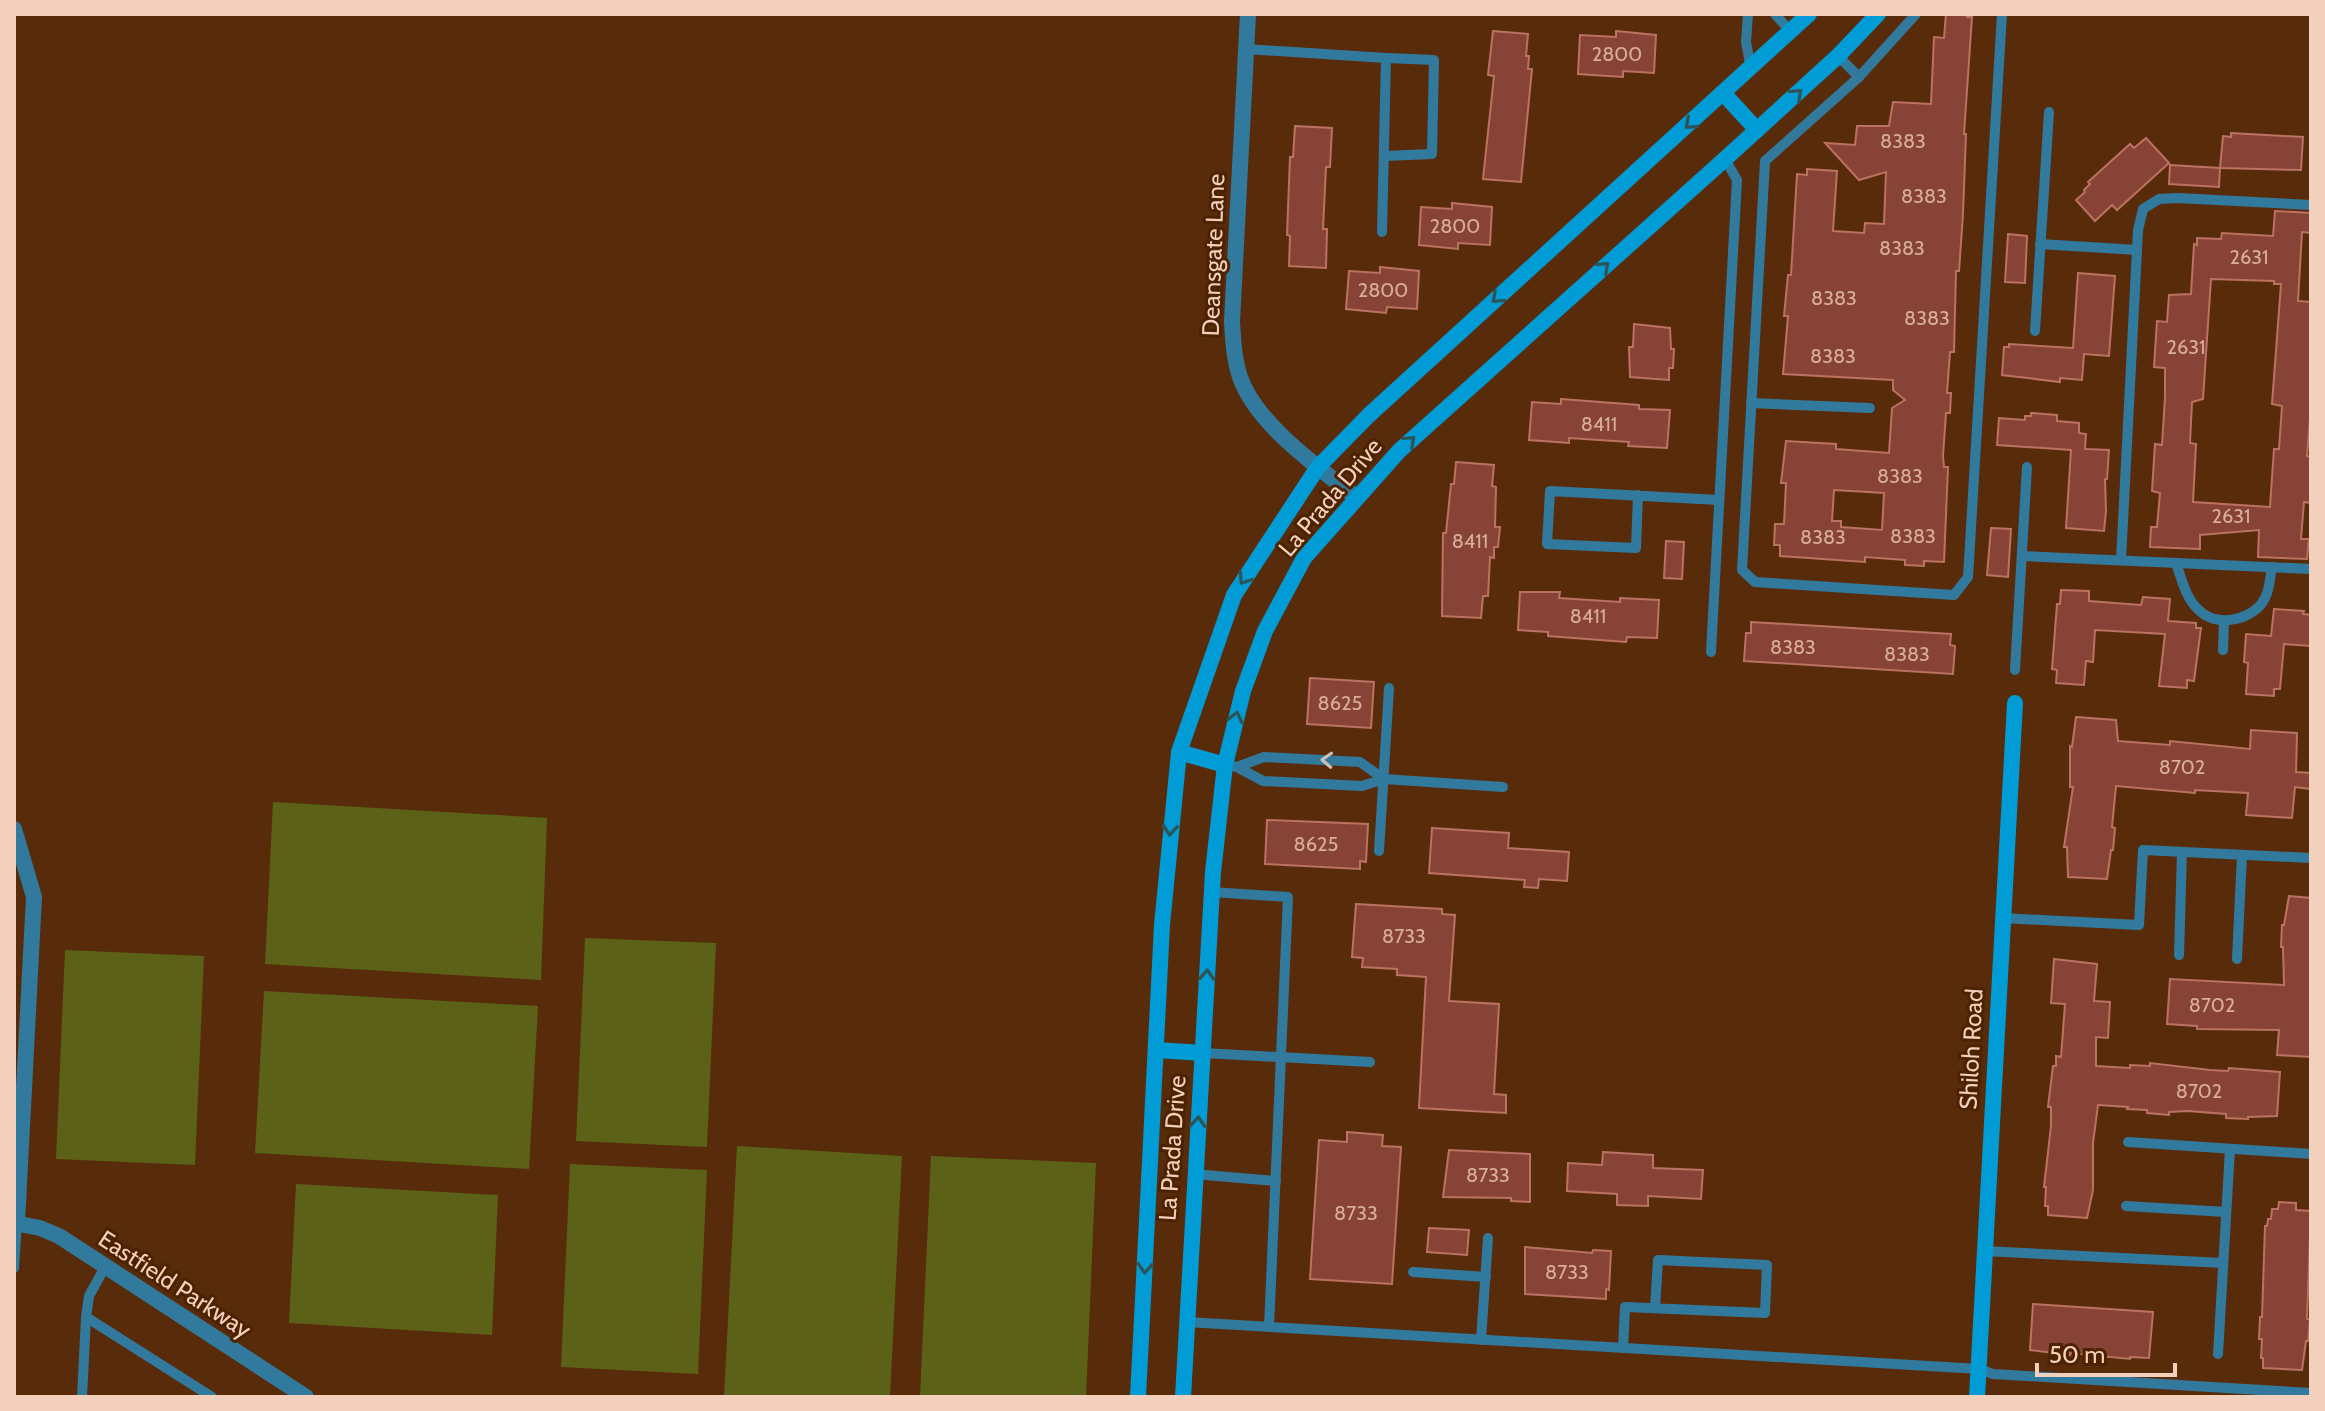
<svg xmlns="http://www.w3.org/2000/svg" width="2325" height="1411" font-family="Cabin,sans-serif">
<style>
.green{fill:#5c6118}
.building{fill:#874335;stroke:#bc7262;stroke-width:2;fill-rule:evenodd}
.lines{fill:none;stroke-linecap:round;stroke-linejoin:round}
.lane{stroke:#327a9d;stroke-width:10}
.street{stroke:#327a9d;stroke-width:16}
.secondary{stroke:#019cd5;stroke-width:16}
.oneway{stroke:#2e5355}
.oneway2{stroke:#ccbfb5}
.labels{text-anchor:middle;dominant-baseline:central;stroke-width:6;stroke-linejoin:round;paint-order:stroke}
.number-label{font-size:20px;fill:#d8ad9a}
.street-label{font-size:24px;fill:#f3d0bb;stroke:#4c2200}
</style>
<rect width="100%" height="100%" fill="#582c0b"/>
<g class="green">
<path d="M273 802 547 818 541 980 265 964Z"/>
<path d="M585 938 716 943 707 1147 576 1141Z"/>
<path d="M65 950 204 956 195 1165 56 1159Z"/>
<path d="M264 991 538 1006 529 1169 255 1153Z"/>
<path d="M737 1146 902 1156 890 1397H724Z"/>
<path d="M931 1156 1096 1163 1086 1397H920Z"/>
<path d="M570 1164 707 1170 698 1374 561 1367Z"/>
<path d="M296 1184 498 1195 492 1335 289 1323Z"/>
</g>
<g class="building">
<path d="M1946 14H1967V17H1972L1964 134H1966L1963 214 1959 271H1956L1954 352H1950L1947 393H1951L1950 413H1946L1943 456 1944 467H1948L1944 562 1924 561V566L1905 565V560L1865 557V562L1780 556V545H1774L1775 524H1784L1786 483H1781L1786 441 1836 444V449L1889 453 1892 408 1905 400 1893 390V380L1783 374 1788 316H1784L1788 275H1791L1797 174 1807 175V169L1837 171 1833 231 1864 233 1865 223 1884 224 1886 172 1859 180 1825 143 1855 145 1857 126H1889L1893 102 1931 104 1934 37 1944 38ZM1834 490 1884 493 1882 530 1841 527V521H1832Z"/>
<path d="M1493 31 1528 34 1526 56H1529L1528 69H1532L1521 182 1483 179 1494 76 1488 75Z"/>
<path d="M1616 31 1656 35 1654 73 1623 71V77L1578 74 1580 35 1616 37Z"/>
<path d="M1295 126 1332 128 1330 167H1326L1323 229H1327L1326 268 1289 266 1290 236 1287 235 1290 157H1293Z"/>
<path d="M2231 133 2303 137 2301 170 2220 168 2223 136 2231 137Z"/>
<path d="M2146 138 2169 163 2117 210 2112 205 2095 221 2076 200 2085 192 2084 190 2090 184 2088 182 2130 144 2134 148Z"/>
<path d="M2170 165 2220 168 2219 187 2169 184Z"/>
<path d="M1452 203 1492 207 1490 245 1458 243V249L1419 245 1421 207 1452 209Z"/>
<path d="M2275 211 2311 213V233L2302 232 2298 301 2311 302V407L2307 456 2311 457V503L2304 502 2301 539H2309L2307 559 2258 557 2259 530 2200 535V549L2150 547 2151 527H2157L2160 493 2152 491 2155 444 2162 445 2165 397V368L2154 367 2157 321 2167 322 2169 295 2191 294 2194 244 2197 245V238L2221 239 2222 233 2273 236ZM2211 279 2274 281V284H2281L2272 404 2282 406 2279 449H2274L2270 507 2193 502 2196 444 2190 443 2192 402 2203 399Z"/>
<path d="M2008 234 2027 236 2025 283 2005 282Z"/>
<path d="M1380 267 1419 271 1417 309 1387 307 1386 313 1346 309 1349 271 1380 273Z"/>
<path d="M2078 273 2115 276 2109 356 2084 354 2082 380 2060 378V382L2002 375 2004 347H2009V344L2073 348Z"/>
<path d="M1634 324 1670 328 1671 349H1674L1673 368H1669V380L1630 377 1629 347H1633Z"/>
<path d="M1561 399 1639 405V409L1670 410 1667 448 1628 446 1629 442 1569 438V443L1529 440 1532 402 1561 404Z"/>
<path d="M2031 413 2057 415V421L2079 423V433L2086 434 2085 449 2109 450 2107 479H2105L2106 511 2104 531 2066 528 2071 450 1997 445 1999 418 2025 420V416H2031Z"/>
<path d="M1456 462 1494 465 1492 486 1496 487 1495 527H1500L1498 547H1494V558L1490 557 1488 596H1483L1481 618 1442 616 1443 533H1446L1451 484H1454Z"/>
<path d="M1991 528 2011 529 2008 577 1987 575Z"/>
<path d="M1666 541 1684 542 1682 579 1664 578Z"/>
<path d="M2061 590 2089 591V601L2141 605 2143 597 2170 599 2168 621 2196 623V628H2201L2194 681 2187 680V688L2159 686 2165 634 2095 630 2093 662 2086 661 2084 685 2056 683 2057 670 2052 669 2057 604H2060Z"/>
<path d="M1520 592H1560L1559 598 1620 602V598L1659 600 1657 638 1627 637 1626 642 1548 636V632L1518 630Z"/>
<path d="M2274 609 2304 611 2303 614 2311 615V646L2284 644 2280 689H2274V696L2246 694 2248 663 2244 662 2246 634 2271 636Z"/>
<path d="M1751 622 1951 634 1950 645 1955 646 1953 674 1744 661 1746 633H1751Z"/>
<path d="M1310 678 1374 682 1371 728 1307 724Z"/>
<path d="M2076 717 2116 720 2118 741 2170 745V741L2250 749 2251 730 2297 733 2296 772 2311 773V789L2295 787 2292 818 2246 815 2248 793 2195 790V793L2116 786 2112 827 2115 828 2113 850H2111L2107 879 2068 877 2067 847H2064L2073 787H2070V746L2072 747Z"/>
<path d="M1267 820 1368 824 1366 862 1360 861V869L1265 864Z"/>
<path d="M1432 828 1509 833 1508 848 1569 852 1567 881 1539 879 1538 888 1524 887 1525 880 1429 873Z"/>
<path d="M2289 896 2311 898V1057L2277 1055 2279 1030 2197 1029V1026L2167 1024 2170 979 2284 985 2283 947H2281L2282 925H2284Z"/>
<path d="M1356 904 1442 909V914L1455 915 1449 1001 1499 1004 1494 1094 1506 1095V1113L1419 1108 1426 977 1397 975V969L1362 967 1363 958 1352 957Z"/>
<path d="M2054 959 2097 964 2094 1001 2110 1002 2108 1038 2096 1037V1066L2130 1068V1065L2150 1066V1063L2210 1070 2228 1071 2229 1068 2280 1072 2277 1116 2248 1117V1119L2226 1118V1114L2188 1111 2169 1112V1115L2147 1113V1110L2127 1109 2128 1107 2098 1105 2093 1143V1190L2087 1218 2048 1215V1206H2045L2046 1187H2044L2051 1126V1107H2048L2053 1066H2056V1056L2061 1057 2065 1004 2051 1003Z"/>
<path d="M1347 1132 1383 1135 1382 1146 1401 1147 1392 1284 1310 1279 1319 1140 1347 1142Z"/>
<path d="M1449 1150 1530 1154V1202L1511 1201V1198L1443 1197Z"/>
<path d="M1603 1152 1653 1155V1168L1703 1170 1701 1199 1648 1196V1206L1617 1205V1194L1567 1191 1568 1163 1602 1165Z"/>
<path d="M2279 1202 2296 1203V1210L2311 1211 2307 1319H2310L2308 1341H2306L2302 1370 2263 1368V1358H2261L2262 1339H2259L2260 1317H2262L2265 1226H2267L2268 1219H2271L2272 1209H2278Z"/>
<path d="M1429 1228 1469 1230 1467 1255 1427 1252Z"/>
<path d="M1525 1247 1592 1253 1593 1250 1611 1251 1609 1290 1606 1289V1299L1525 1294Z"/>
<path d="M2033 1304 2153 1312 2149 1358 2130 1357V1359L2070 1353V1355L2030 1350Z"/>
</g>
<g class="lines">
<g class="lane">
<path d="M1748 14 1746 42 1751 69"/>
<path d="M1775 14 1791 32"/>
<path d="M1916 14 1859 77 1765 161 1742 570 1755 582 1954 595 1968 577 2002 14"/>
<path d="M1246 49 1386 58 1382 232"/>
<path d="M1838 56 1859 77"/>
<path d="M1384 156 1432 154 1434 60 1386 58"/>
<path d="M2040 244 2137 250"/>
<path d="M2035 331 2049 112"/>
<path d="M1751 403 1870 408"/>
<path d="M1638 495 1636 548 1547 544 1550 491 1719 500"/>
<path d="M2022 556 2311 569"/>
<path d="M2121 560 2138 230 2143 209 2159 199 2178 198 2311 205"/>
<path d="M2176 563C2182 580 2186 600 2201 612 2219 628 2255 619 2265 598 2270 589 2270 576 2272 567"/>
<path d="M2223 650 2224 622"/>
<path d="M1711 652 1737 180 1725 159"/>
<path d="M2015 670 2027 467"/>
<path d="M1225 765 1237 767 1263 781 1362 786 1384 779 1503 787"/>
<path d="M1237 767 1264 757 1360 762 1384 779"/>
<path d="M1379 851 1389 688"/>
<path d="M1211 892 1288 897 1269 1327"/>
<path d="M2002 918 2139 925 2143 850 2311 858"/>
<path d="M2179 955 2182 852"/>
<path d="M2237 959 2242 855"/>
<path d="M1203 1053 1370 1062"/>
<path d="M2128 1142 2311 1154"/>
<path d="M1194 1174 1276 1181"/>
<path d="M2126 1206 2226 1212"/>
<path d="M1984 1251 2223 1263"/>
<path d="M105 1267 89 1296 86 1317 212 1397"/>
<path d="M14 1268 17 1222"/>
<path d="M1413 1272 1486 1277"/>
<path d="M1186 1322 1979 1369 1993 1374 2311 1393"/>
<path d="M1481 1340 1488 1238"/>
<path d="M1623 1348 1625 1307 1765 1313 1767 1265 1658 1260 1655 1308"/>
<path d="M2218 1354 2230 1149"/>
<path d="M82 1397 86 1317"/>
</g>
<g class="street">
<path d="M1248 14 1232 321C1233 340 1234 359 1240 377 1256 424 1318 467 1356 497"/>
<path d="M14 829 34 897 17 1222"/>
<path d="M14 1223 40 1228 59 1236 306 1397"/>
</g>
<g class="secondary">
<path d="M1724 94 1757 130"/>
<path d="M1179 752 1225 765"/>
<path d="M1156 1050 1203 1053"/>
<path d="M1138 1397 1162 925 1179 752 1234 595 1318 467 1369 415 1809 14"/>
<path d="M1183 1397 1213 872 1225 765 1243 691 1265 631 1304 558 1399 451 1725 159 1838 56 1878 14"/>
<path d="M1977 1397 2015 703"/>
</g>
</g>
<defs><path id="oneway-chevron" d="M-2-3.5L2.5 0L-2 3.5" fill="none" stroke-width="1.6" stroke-linecap="round" stroke-linejoin="round" transform="scale(2)"/></defs>
<g class="oneway">
<use href="#oneway-chevron" transform="translate(1797 94) rotate(-42)"/>
<use href="#oneway-chevron" transform="translate(1690 124) rotate(138)"/>
<use href="#oneway-chevron" transform="translate(1604 267) rotate(-42)"/>
<use href="#oneway-chevron" transform="translate(1497 298) rotate(138)"/>
<use href="#oneway-chevron" transform="translate(1410 441) rotate(-42)"/>
<use href="#oneway-chevron" transform="translate(1244 579) rotate(123)"/>
<use href="#oneway-chevron" transform="translate(1236 717) rotate(-76)"/>
<use href="#oneway-chevron" transform="translate(1170 830) rotate(95)"/>
<use href="#oneway-chevron" transform="translate(1207 975) rotate(-87)"/>
<use href="#oneway-chevron" transform="translate(1198 1122) rotate(-86)"/>
<use href="#oneway-chevron" transform="translate(1145 1268) rotate(93)"/>
</g>
<use class="oneway2" href="#oneway-chevron" transform="translate(1327 760) rotate(-177)"/>
<g class="labels">
<g class="number-label">
<text x="1617" y="54">2800</text>
<text x="1903" y="141">8383</text>
<text x="1924" y="196">8383</text>
<text x="1455" y="226">2800</text>
<text x="1902" y="248">8383</text>
<text x="2249" y="257">2631</text>
<text x="1383" y="290">2800</text>
<text x="1834" y="298">8383</text>
<text x="1927" y="318">8383</text>
<text x="2186" y="347">2631</text>
<text x="1833" y="356">8383</text>
<text x="1599" y="424">8411</text>
<text x="1900" y="476">8383</text>
<text x="2231" y="516">2631</text>
<text x="1913" y="536">8383</text>
<text x="1823" y="537">8383</text>
<text x="1470" y="541">8411</text>
<text x="1588" y="616">8411</text>
<text x="1793" y="647">8383</text>
<text x="1907" y="654">8383</text>
<text x="1340" y="703">8625</text>
<text x="2182" y="767">8702</text>
<text x="1316" y="844">8625</text>
<text x="1404" y="936">8733</text>
<text x="2212" y="1005">8702</text>
<text x="2199" y="1091">8702</text>
<text x="1488" y="1175">8733</text>
<text x="1356" y="1213">8733</text>
<text x="1567" y="1272">8733</text>
</g>
<g class="street-label">
<text transform="translate(1213 255) rotate(-88)">Deansgate Lane</text>
<text transform="translate(1330 497) rotate(-50)">La Prada Drive</text>
<text transform="translate(1971 1049) rotate(-87)">Shiloh Road</text>
<text transform="translate(1172 1148) rotate(-86)">La Prada Drive</text>
<text transform="translate(175 1284) rotate(33)">Eastfield Parkway</text>
</g>
</g>
<rect width="2325" height="1411" fill="none" stroke="#f3d0bb" stroke-width="32"/>
<path d="M2037 1363v12h138v-12" fill="none" stroke="#f3d0bb" stroke-width="4"/>
<text x="2049" y="1363" font-size="24" fill="#f3d0bb" stroke="#4c2200" stroke-width="6" paint-order="stroke">50 m</text>
</svg>
